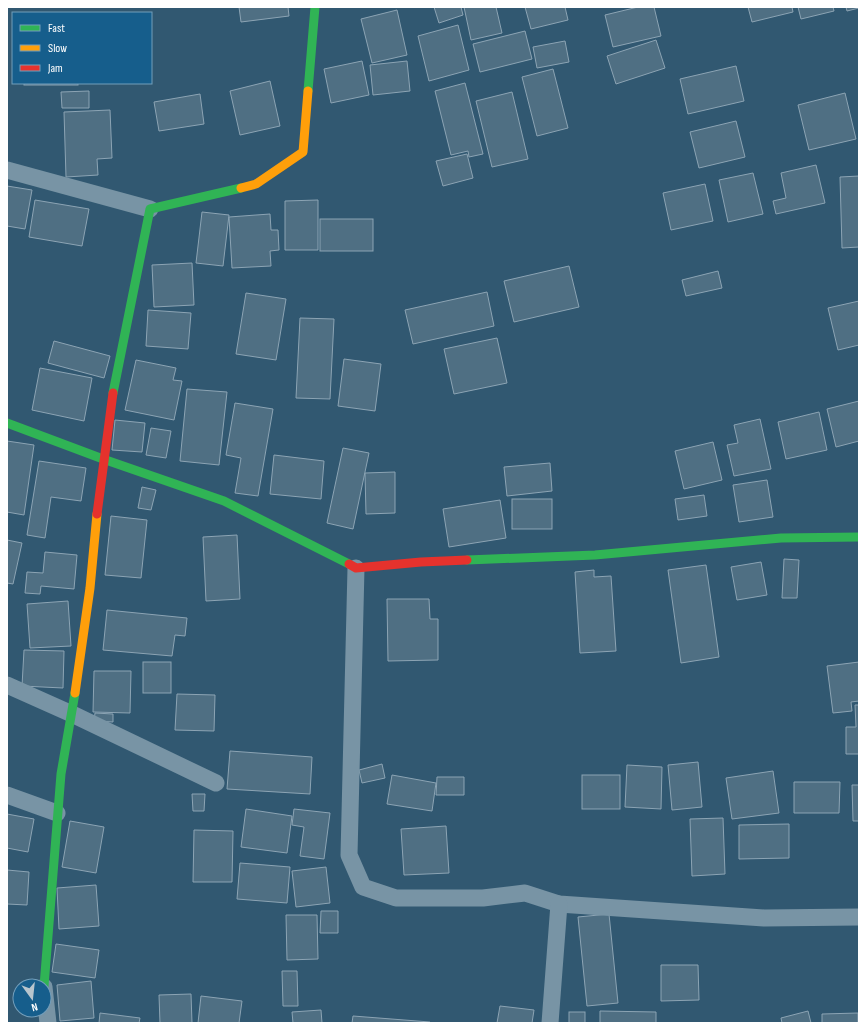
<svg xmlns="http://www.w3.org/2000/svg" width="866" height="1030" font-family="'Sofia Sans Condensed',sans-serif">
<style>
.building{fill:#4f6f83;stroke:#8ca4b4}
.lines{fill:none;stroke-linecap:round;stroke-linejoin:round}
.street{stroke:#7894a5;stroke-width:17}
.fast{stroke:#30b455;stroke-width:9}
.slow{stroke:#ff9f0a;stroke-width:9}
.jam{stroke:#e5322d;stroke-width:9}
</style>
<rect width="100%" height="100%" fill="#315871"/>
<g class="building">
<path d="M239 7H288L289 16 241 22Z"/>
<path d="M434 7H461L463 15 439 23Z"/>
<path d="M464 7H496L502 33 471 40Z"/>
<path d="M525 7H565L568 20 531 29Z"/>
<path d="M638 7H654L661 36 613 47 605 15Z"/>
<path d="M748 7H792L793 12 752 22Z"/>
<path d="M798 7H833L834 11 801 19Z"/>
<path d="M846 7H859V8L847 11Z"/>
<path d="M397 10 407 55 372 63 361 19Z"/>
<path d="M458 25 469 70 429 81 418 36Z"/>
<path d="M525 31 532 59 480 72 473 44Z"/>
<path d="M656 40 665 68 616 84 607 56Z"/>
<path d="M565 41 569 62 537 68 533 47Z"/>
<path d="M362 61 369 95 331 103 324 69Z"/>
<path d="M407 61 410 91 373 95 370 65Z"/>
<path d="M736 66 744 101 688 114 680 79Z"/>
<path d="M553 69 568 128 537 136 522 77Z"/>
<path d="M270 81 280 126 240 135 230 91Z"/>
<rect x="24" y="83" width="54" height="2"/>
<path d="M465 83 483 154 469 157 468 151 451 155 435 91Z"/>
<path d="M89 91V108H62L61 92Z"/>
<path d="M512 92 528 159 492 167 476 101Z"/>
<path d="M845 93 856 139 809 150 798 105Z"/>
<path d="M200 94 204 124 159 131 154 102Z"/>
<path d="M110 110 112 158 97 159 98 175 66 177 64 112Z"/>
<path d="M736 121 745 157 699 168 690 132Z"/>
<path d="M467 154 473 178 443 186 436 161Z"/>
<path d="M816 165 825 203 776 214 773 201 786 198 781 173Z"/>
<path d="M753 173 763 214 728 222 719 180Z"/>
<path d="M859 176V247L842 248 840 177Z"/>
<path d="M705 184 713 221 671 230 663 193Z"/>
<path d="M7 186 32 190 25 229 7 226Z"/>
<path d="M35 200 89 209 82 246 29 237Z"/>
<path d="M318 200V250H285V201Z"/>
<path d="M202 212 229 215 223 266 196 263Z"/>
<path d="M270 214 271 230H278L279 250 270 251 271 266 232 268 229 217Z"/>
<rect x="320" y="219" width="53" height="32"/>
<path d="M192 263 194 305 154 307 152 265Z"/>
<path d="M569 266 579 307 514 322 504 281Z"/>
<path d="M718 271 722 288 686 296 682 280Z"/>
<path d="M487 292 494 326 413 344 405 310Z"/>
<path d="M246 293 286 299 276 360 236 354Z"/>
<path d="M859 301V345L838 350 828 308Z"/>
<path d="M148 310 191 313 188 349 146 346Z"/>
<path d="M300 318 334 319 330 399 296 398Z"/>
<path d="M497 338 507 383 454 394 444 349Z"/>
<path d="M54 341 110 356 104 378 48 363Z"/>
<path d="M344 359 381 364 375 411 338 406Z"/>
<path d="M136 360 176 368 173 380 182 381 174 420 125 410Z"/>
<path d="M40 368 92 378 84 421 32 410Z"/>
<path d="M187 389 227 392 219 465 180 461Z"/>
<path d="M859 401V441L836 447 827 409Z"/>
<path d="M235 403 273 409 258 496 235 493 241 458 226 455Z"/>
<path d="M819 412 827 450 786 459 778 422Z"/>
<path d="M760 419 771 469 734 476 727 445 738 443 734 425Z"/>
<path d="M115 420 145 423 142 452 112 450Z"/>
<path d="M151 428 171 431 166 458 146 455Z"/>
<path d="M7 441 34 445 24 515 7 512Z"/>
<path d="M713 442 722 480 684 489 675 451Z"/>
<path d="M343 448 369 453 353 529 327 523Z"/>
<path d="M274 455 324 461 321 499 270 494Z"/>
<path d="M39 461 86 468 81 501 51 497 45 538 27 535Z"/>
<path d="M550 463 552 491 507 496 504 467Z"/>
<path d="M395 472V513L366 514 365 473Z"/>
<path d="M767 480 773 517 739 522 733 485Z"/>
<path d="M142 487 156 490 151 510 138 508Z"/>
<path d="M704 495 707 516 678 520 675 499Z"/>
<rect x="512" y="499" width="40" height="30"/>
<path d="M500 500 506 538 449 547 443 509Z"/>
<path d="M111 516 147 520 141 578 105 575Z"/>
<path d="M237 535 240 599 206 601 203 537Z"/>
<path d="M7 540 22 543 13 584 7 583Z"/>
<path d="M45 552 77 555 74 589 41 586 40 594 25 593 27 572 43 573Z"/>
<path d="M784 559 799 560 797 598H782Z"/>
<path d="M761 562 767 595 737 600 731 567Z"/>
<path d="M706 565 719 657 681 663 668 570Z"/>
<path d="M594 570V577L611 576 616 651 580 653 575 572Z"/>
<path d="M387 599H429L430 619H438V660L388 661Z"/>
<path d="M68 601 71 646 30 648 27 604Z"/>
<path d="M107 610 187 618 185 636 175 635 172 656 103 650Z"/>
<path d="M24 650 64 651 63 688 22 686Z"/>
<rect x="143" y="662" width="28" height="31"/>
<path d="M859 662V701L851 702 852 711 833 713 827 666Z"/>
<path d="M94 671H131L130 713 93 712Z"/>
<path d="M177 694 215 695 214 731 175 730Z"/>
<path d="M855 705H859V754H846V727H856Z"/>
<path d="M95 713 113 714V722L94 721Z"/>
<path d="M230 751 312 757 310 794 227 789Z"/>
<path d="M698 762 702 807 672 810 668 765Z"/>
<path d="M382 764 385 778 362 783 359 770Z"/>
<path d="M627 765 662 767 661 809 625 807Z"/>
<path d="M773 771 779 813 732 819 726 778Z"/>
<path d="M392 775 436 783 432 811 387 804Z"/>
<rect x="582" y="775" width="38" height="34"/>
<path d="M437 777H464V795H436Z"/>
<path d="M794 782H840L839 813H794Z"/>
<path d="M852 785H859V821H853Z"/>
<path d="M192 794H205L204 811H193Z"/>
<path d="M246 809 292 816 287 853 241 847Z"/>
<path d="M294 809 330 813 324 859 300 856 304 827 292 825Z"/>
<path d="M7 814 34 819 28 852 7 848Z"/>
<path d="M723 818 725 874 692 876 690 819Z"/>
<path d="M70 821 104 827 96 873 62 867Z"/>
<path d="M789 824V858L739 859V825Z"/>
<path d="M446 826 449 873 404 875 401 829Z"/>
<path d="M194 830 233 831 232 882H193Z"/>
<path d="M240 863 290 867 287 903 237 899Z"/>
<path d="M326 867 330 903 296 907 292 871Z"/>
<path d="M7 870 29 872 27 905 7 904Z"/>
<path d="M96 885 99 926 59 929 57 888Z"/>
<path d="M321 911H338V933H320Z"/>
<path d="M609 914 618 1003 587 1006 578 917Z"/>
<path d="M286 915H317L318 959 287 960Z"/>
<path d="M56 944 99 950 95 978 52 972Z"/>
<path d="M661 965H698L699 1000 661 1001Z"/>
<path d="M282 971H297L298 1006H283Z"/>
<path d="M91 981 94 1018 60 1021 57 985Z"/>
<path d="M191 994 192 1023H160L159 995Z"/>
<path d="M201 996 242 1001 239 1023H198Z"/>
<path d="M500 1006 534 1010 532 1023H497Z"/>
<path d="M321 1010 322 1023H293L292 1012Z"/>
<path d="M600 1011 656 1012V1023H600Z"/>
<path d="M808 1011 811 1023H782L781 1018Z"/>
<rect x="569" y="1012" width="16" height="11"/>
<path d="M100 1013 140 1018 139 1023H99Z"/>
<path d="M858 1013V1023H822V1014Z"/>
<path d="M353 1016 430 1022V1023H352Z"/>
</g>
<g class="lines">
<g class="street">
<path d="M7 170 150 209"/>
<path d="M356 568 349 855 363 887 396 898H483L525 893 559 904 764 918 859 917"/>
<path d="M7 685 72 714 216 783"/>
<path d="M7 795 57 813"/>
<path d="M44 987 48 1023"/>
<path d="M550 1023 559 904"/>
</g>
<g class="fast">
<path d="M308 91 315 7"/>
<path d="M113 393 150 209 241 188"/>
<path d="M7 423 103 459 224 501 349 564"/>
<path d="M467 560 595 555 781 538 859 537"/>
<path d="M44 986 61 774 75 693"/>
</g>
<g class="slow">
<path d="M241 188 256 184 303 152 308 91"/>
<path d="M75 693 90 588 97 514"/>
</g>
<g class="jam">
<path d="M97 514 113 393"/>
<path d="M349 564 356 568 421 562 467 560"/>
</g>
</g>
<rect width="866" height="1030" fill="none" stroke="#ffffff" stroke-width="16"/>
<rect x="12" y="12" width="140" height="72" fill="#165e8c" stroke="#739eba"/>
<rect x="20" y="25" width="20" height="6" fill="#30b455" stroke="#739eba"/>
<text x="48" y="32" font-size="12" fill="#ffffff">Fast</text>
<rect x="20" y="45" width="20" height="6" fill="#ff9f0a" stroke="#739eba"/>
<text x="48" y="52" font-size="12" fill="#ffffff">Slow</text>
<rect x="20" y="65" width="20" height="6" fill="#e5322d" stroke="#739eba"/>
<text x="48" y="72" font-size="12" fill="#ffffff">Jam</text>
<g transform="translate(32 998) rotate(165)"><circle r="19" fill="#165e8c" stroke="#739eba"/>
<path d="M0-3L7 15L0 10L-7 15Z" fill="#b7c5cd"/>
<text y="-6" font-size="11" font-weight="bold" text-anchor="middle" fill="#ffffff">N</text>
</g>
</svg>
